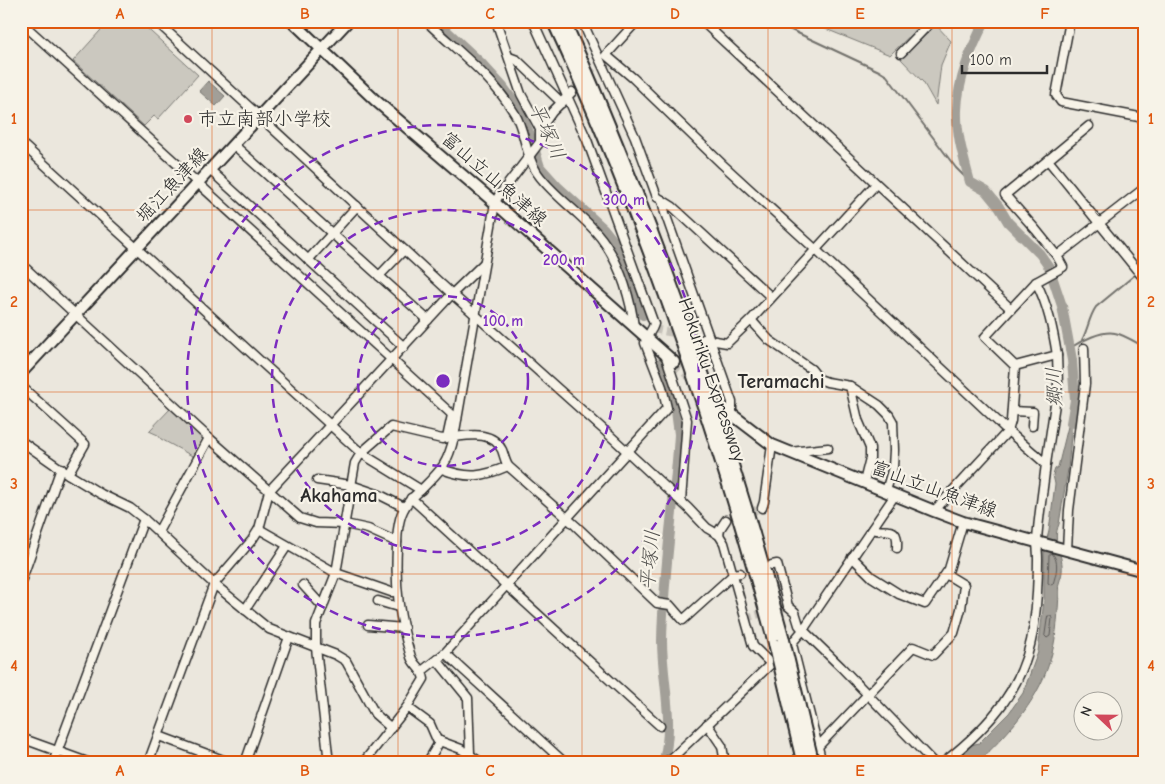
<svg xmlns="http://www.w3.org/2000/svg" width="1165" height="784" font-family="'Comic Neue','Klee One',sans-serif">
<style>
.green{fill:#cbc8bf;stroke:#7b7a75}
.water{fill:#a29f98;stroke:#72716c}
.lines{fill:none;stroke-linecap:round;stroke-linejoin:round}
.shore{stroke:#5b5957;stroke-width:1}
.stream{stroke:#72716c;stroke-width:2}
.river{stroke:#a29f98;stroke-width:10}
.minor-tunnel{stroke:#c5c1b9;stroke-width:8;stroke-dasharray:8 4;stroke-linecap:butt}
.major-tunnel{stroke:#c5c1b9;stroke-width:10;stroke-dasharray:10 5;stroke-linecap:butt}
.minor-casing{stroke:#2b2b2b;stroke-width:11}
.major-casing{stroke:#2b2b2b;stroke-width:14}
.highway-casing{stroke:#2b2b2b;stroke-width:15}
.minor{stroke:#f7f3e8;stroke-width:8}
.major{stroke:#f7f3e8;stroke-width:10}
.highway{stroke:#f7f3e8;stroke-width:11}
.highway-bridge-casing{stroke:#2b2b2b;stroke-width:15;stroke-linecap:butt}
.highway-bridge{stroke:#f7f3e8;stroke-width:11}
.grid{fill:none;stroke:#df570e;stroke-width:1;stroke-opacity:0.55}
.ring{fill:none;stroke:#7b2cbf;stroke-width:2.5;stroke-dasharray:9 6}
.poi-dot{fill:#d1495b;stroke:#f7f3e8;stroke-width:2}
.labels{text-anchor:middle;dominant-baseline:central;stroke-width:4.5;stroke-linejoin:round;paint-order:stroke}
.poi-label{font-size:19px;fill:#2b2b2b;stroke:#f7f3e8;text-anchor:start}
.street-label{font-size:19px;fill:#2b2b2b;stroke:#f7f3e8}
.water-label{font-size:20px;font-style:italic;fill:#555451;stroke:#f7f3e8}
.neighbourhood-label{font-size:20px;font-weight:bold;fill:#2b2b2b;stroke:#f7f3e8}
.centre{fill:#7b2cbf;stroke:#f7f3e8;stroke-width:2.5}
.ring-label{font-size:15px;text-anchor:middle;font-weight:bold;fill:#7b2cbf;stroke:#f7f3e8;stroke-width:4.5;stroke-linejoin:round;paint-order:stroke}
.neatline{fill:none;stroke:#df570e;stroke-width:2}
.grid-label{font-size:16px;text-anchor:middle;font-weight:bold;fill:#df570e}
</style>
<rect width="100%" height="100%" fill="#ebe7dd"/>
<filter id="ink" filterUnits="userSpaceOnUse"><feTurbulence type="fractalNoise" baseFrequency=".02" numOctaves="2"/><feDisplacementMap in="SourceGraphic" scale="10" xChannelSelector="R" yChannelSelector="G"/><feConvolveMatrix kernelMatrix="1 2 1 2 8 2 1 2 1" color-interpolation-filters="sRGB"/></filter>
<g filter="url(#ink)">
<g class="green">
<path d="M109 21H139L198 75 158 119 154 116 144 126 73 61Z"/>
<path d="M806 21H925L890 55Z"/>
<path d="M936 25 951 41 941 65 936 105 923 82 901 59Z"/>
<path d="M171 408 207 437 194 457 161 439 158 435 149 431Z"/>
</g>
<g class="water">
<path d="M208 81 225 96 216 106 199 91Z"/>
<path d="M1074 402 1068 469 1059 524C1051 543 1064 554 1062 572 1061 580 1057 584 1059 592 1058 612 1057 633 1052 653 1041 698 1010 732 977 763H955L971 745 979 743 1009 713 1023 693 1038 652 1044 600V550L1049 531 1055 484 1053 475 1055 469 1058 467Z"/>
</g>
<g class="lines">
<g class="shore">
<path d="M1052 553C1060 562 1056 574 1053 584L1051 585 1048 583 1049 556Z"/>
<path d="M1048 616H1051L1052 618 1050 636 1047 638 1045 636Z"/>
</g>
<g class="stream">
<path d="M781 21 789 29 879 71 887 76 956 168 970 182"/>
<path d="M1082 340C1088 329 1089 317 1096 307L1136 274"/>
<path d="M1070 348C1081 341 1102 330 1115 333 1125 335 1135 342 1144 347"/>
</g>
<g class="river">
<path d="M436 21 481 63 503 87 519 109 530 135 540 167 558 187 604 229 616 244 624 260 643 315"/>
<path d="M985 21C971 49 958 79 957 110 956 134 964 159 970 182L986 191 999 207 1008 222 1040 254 1049 267 1062 306 1072 360 1075 400 1071 423"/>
<path d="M660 363 676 411 679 434C675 503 663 571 662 641 662 681 675 723 663 763"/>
</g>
<g class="minor-tunnel">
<path d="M572 92 596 65"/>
<path d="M616 202 653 197"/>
<path d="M653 329 704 339"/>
<path d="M726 520 762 508"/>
<path d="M745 618 788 606"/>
</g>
<g class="major-tunnel">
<path d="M674 362 696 382"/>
<path d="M709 394 726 410"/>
</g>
<defs>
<g id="minor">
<path d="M156 21 452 294 604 430 688 508 707 528 719 535 724 543 753 646 771 664"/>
<path d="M426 21C457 51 493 77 515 114 525 131 525 154 536 171 545 186 565 202 578 214 588 223 599 234 606 245 621 268 631 300 634 327"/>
<path d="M582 21 635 137 657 197 673 207 771 297"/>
<path d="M637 21 606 55 633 78 722 164 815 249 1008 431 1046 464 1058 384 1057 355"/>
<path d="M702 21 1011 309"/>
<path d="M1070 21 1056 95 1061 102 1144 118"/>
<path d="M21 22 457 419"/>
<path d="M901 53 932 21"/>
<path d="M509 57 517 60 562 103"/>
<path d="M1089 126 1048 160 1141 275"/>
<path d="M540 129 552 112 572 92"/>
<path d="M21 143 361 453 355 463 336 573 316 624V648L329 763"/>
<path d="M234 145 428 320"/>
<path d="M1048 160 1005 195 1036 230 1057 256"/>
<path d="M210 170 404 347"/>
<path d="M662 200 665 213 732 402V414"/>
<path d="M308 260 357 206"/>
<path d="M21 264 209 438 300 518 316 523 345 524 368 529 397 542"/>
<path d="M379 276 404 250"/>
<path d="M751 320 769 340 811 369 819 379 827 382 850 386 879 405 889 415 893 422 894 450 893 467 886 491"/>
<path d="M704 339 727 343 751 320 876 184"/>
<path d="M665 354 687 420 681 501"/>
<path d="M1015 366 1057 355C1053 330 1048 305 1036 282"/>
<path d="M21 386 85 444 68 474"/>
<path d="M850 386 858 420 870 448V458L864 482"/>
<path d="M1012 411 1033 412 1032 426"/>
<path d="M454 437C471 435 493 431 502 450 504 455 505 461 508 466"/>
<path d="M21 441 68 474 101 494 130 508 144 519 214 584 269 629 336 655 346 661 375 714 391 728"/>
<path d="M790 452 828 448"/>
<path d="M442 469C468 479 483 477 508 466L576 526 657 603 670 605 683 620 734 574 740 573"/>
<path d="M317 480 351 485 380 495 404 507"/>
<path d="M421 490 361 453 391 427 442 439 447 438 452 415"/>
<path d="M411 498 660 726"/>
<path d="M762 508 764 502 772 445"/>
<path d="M934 511 1008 431 1011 421 1015 366 985 337 1036 282 1063 267 1057 256 1142 190"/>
<path d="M259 529 336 573 391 592H396"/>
<path d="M872 529C886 534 899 523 897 548"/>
<path d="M158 532 209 438"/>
<path d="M719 535 720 529 726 520"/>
<path d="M1067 550 1069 510 1085 384 1084 348"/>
<path d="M852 557 872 577 899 594 925 604 949 569 963 522"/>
<path d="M772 565 777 564 788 606 795 612 799 625 803 630 841 667 934 763"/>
<path d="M21 582 61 468"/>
<path d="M303 585 323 607"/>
<path d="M378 601 398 607"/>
<path d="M245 610 287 546"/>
<path d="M368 625 404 628"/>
<path d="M792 644 822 763"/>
<path d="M785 651 803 630 895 495"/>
<path d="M445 653 565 763"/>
<path d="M437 660 468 698 470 754"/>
<path d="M422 671 445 653 667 408 662 387 645 343C646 335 652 332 654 324L587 140 533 21"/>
<path d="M407 707 430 724 437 740 461 749 482 763"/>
<path d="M707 724 722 746 725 763"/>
<path d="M159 736 231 763"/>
<path d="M21 738 90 763"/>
<path d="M809 756 913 647 933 655 954 633 961 609 964 585 946 574"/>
<path d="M53 763 144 519"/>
<path d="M148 763 214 584 252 540 259 529 269 491 452 294 484 263"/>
<path d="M245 763 289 637"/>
<path d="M363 763 407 707 424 679C422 668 414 666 411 657 399 618 395 588 397 548 397 534 398 518 405 507 409 499 417 494 423 488 442 469 448 463 454 437L495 203 498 197 540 142V129L521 94 496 21"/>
<path d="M427 763 440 741"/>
<path d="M664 763 672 758 774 661"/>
<path d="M943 763C991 725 1026 686 1034 624 1037 602 1038 580 1038 559 1038 552 1037 546 1037 540 1039 514 1043 489 1046 464"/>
</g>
<g id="major">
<path d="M292 21 375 100 495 203 674 362"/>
<path d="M21 373 348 21"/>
<path d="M726 410 772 445 934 511 963 522 1144 571"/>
</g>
<g id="highway">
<path d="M553 21C646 221 717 432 775 645"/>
<path d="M564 21C590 77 613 135 636 192 694 338 742 486 783 638"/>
</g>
</defs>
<use href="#minor" class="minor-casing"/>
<use href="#major" class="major-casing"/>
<use href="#highway" class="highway-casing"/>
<use href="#minor" class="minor"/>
<use href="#major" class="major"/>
<use href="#highway" class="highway"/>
<defs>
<g id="highway-bridge">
<path d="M783 638 813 763"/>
<path d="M775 645 803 763"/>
</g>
</defs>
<use href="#highway-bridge" class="highway-bridge-casing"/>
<use href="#highway-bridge" class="highway-bridge"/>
</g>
</g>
<path class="grid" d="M212 21V763M398 21V763M582 21V763M768 21V763M952 21V763M21 210H1144M21 392H1144M21 574H1144"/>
<g class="ring">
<circle cx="443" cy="381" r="85"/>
<circle cx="443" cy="381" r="171"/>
<circle cx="443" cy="381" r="256"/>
</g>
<circle class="poi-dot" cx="188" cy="119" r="5"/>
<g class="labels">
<g class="poi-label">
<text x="198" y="119">市立南部小学校</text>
</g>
<g class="street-label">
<text transform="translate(494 179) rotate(41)">富山立山魚津線</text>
<text transform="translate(172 185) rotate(-47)">堀江魚津線</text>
<text transform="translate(712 380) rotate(71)">Hokuriku Expressway</text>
<text transform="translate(934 489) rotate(20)">富山立山魚津線</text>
</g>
<g class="water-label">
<text transform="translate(547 131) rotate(66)">平塚川</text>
<text transform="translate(1054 387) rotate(-92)">郷川</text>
<text transform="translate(650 560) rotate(-85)">平塚川</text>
</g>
<g class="neighbourhood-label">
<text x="781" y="381">Teramachi</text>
<text x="339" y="495">Akahama</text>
</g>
</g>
<circle cx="443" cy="381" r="8" class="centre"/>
<g class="ring-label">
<text x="624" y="205">300 m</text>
<text x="564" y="265">200 m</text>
<text x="503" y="326">100 m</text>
</g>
<rect width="1165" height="784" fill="none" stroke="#f7f3e8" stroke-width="55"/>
<g transform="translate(1098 716) rotate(292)"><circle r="24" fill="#f7f3e8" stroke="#a5a39c"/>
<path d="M0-4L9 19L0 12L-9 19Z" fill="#d1495b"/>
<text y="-8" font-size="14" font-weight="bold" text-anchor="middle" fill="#2b2b2b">N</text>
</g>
<path d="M962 65v8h85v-8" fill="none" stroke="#2b2b2b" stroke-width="2.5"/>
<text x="970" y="65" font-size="15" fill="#2b2b2b" stroke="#f7f3e8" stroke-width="4" paint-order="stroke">100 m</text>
<rect x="28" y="28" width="1110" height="728" class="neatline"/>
<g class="grid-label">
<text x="120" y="19">A</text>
<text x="305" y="19">B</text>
<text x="490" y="19">C</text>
<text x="675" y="19">D</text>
<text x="860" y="19">E</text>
<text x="1045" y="19">F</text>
<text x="14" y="124">1</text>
<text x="1151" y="124">1</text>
<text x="14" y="307">2</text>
<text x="1151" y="307">2</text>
<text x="14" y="489">3</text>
<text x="1151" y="489">3</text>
<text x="14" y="671">4</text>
<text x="1151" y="671">4</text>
<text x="120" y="776">A</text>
<text x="305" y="776">B</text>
<text x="490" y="776">C</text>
<text x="675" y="776">D</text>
<text x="860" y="776">E</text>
<text x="1045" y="776">F</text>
</g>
</svg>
